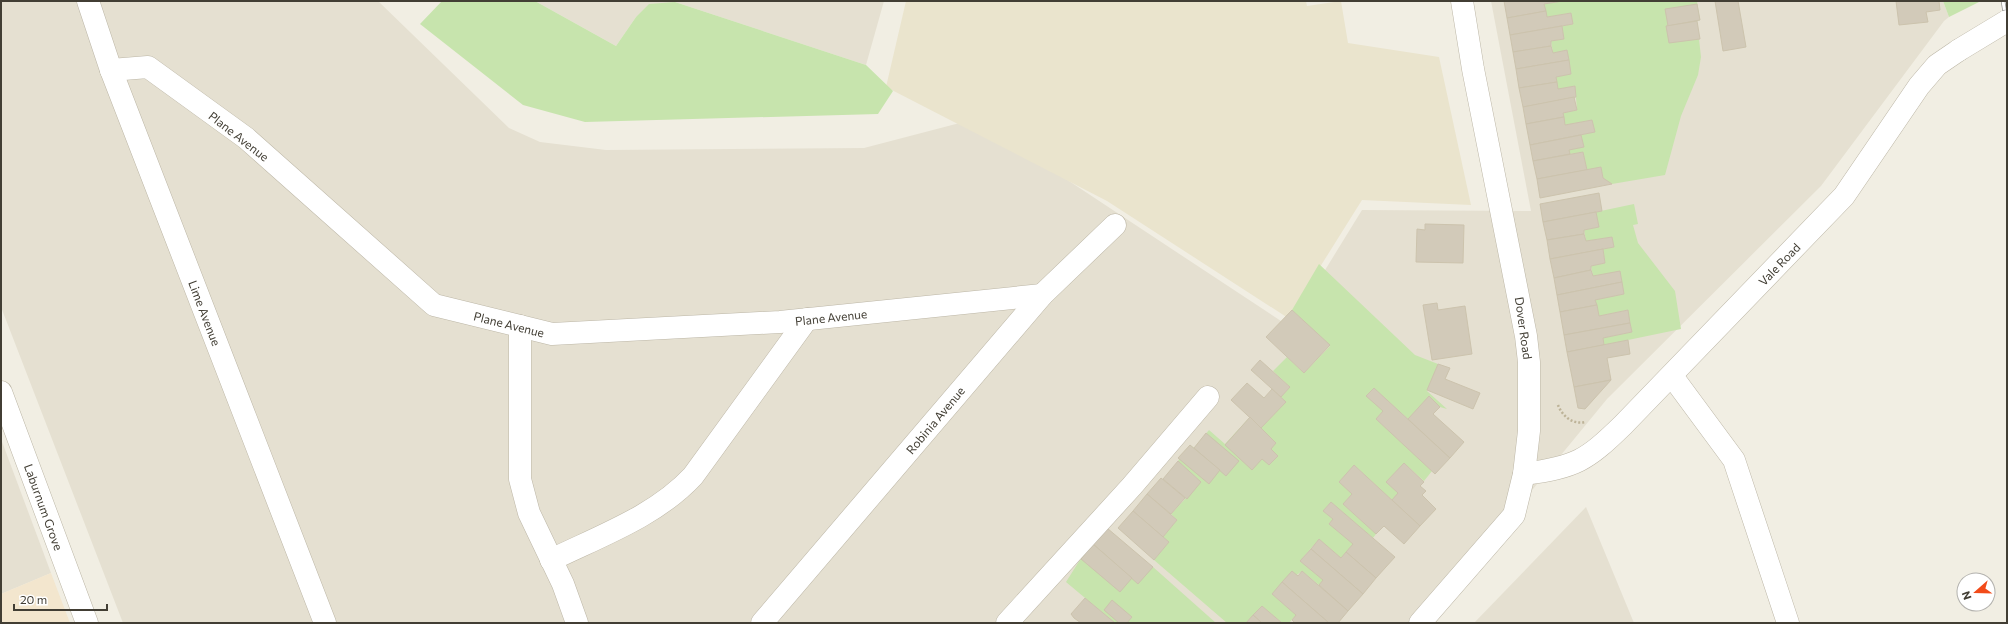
<svg xmlns="http://www.w3.org/2000/svg" width="2008" height="624" font-family="Commissioner,sans-serif">
<style>
.residential{fill:#e5e0d1}
.commercial{fill:#f3e6ce}
.education{fill:#eae4cd}
.green{fill:#c7e4ad}
.building{fill:#d2cab9;stroke:#ccc3ad}
.lines{fill:none;stroke-linecap:round;stroke-linejoin:round}
.minor-casing{stroke:#bcb6a6;stroke-width:23}
.path{stroke:#bdb398;stroke-width:2.5;stroke-dasharray:2 2;stroke-linecap:butt}
.minor{stroke:#fff;stroke-width:22}
.rail-casing{stroke:#939393;stroke-width:4.5}
.rail{stroke:#fff;stroke-width:3;stroke-dasharray:9;stroke-linecap:butt}
.minor-bridge-casing{stroke:#bcb6a6;stroke-width:23;stroke-linecap:butt}
.minor-bridge{stroke:#fff;stroke-width:22}
.labels{text-anchor:middle;dominant-baseline:central;stroke-width:3;stroke-linejoin:round;paint-order:stroke}
.street-label{font-size:12px;fill:#423e34;stroke:#fff}
</style>
<rect width="100%" height="100%" fill="#f1eee3"/>
<g class="residential">
<path d="M1 1H378L509 128 540 142 606 150 864 148 975 119 1290 327 1362 210 1531 211 1491 1H1943L1949 17 1944 21 1821 186 1607 399 1423 623H123L1 307Z"/>
<path d="M535 1H884L866 65 675 2 636 17 616 46Z"/>
<path d="M1 439 51 573 1 594Z"/>
<path d="M1586 507 1634 623H1474Z"/>
</g>
<path class="commercial" d="M51 573 70 623H1V594Z"/>
<path class="education" d="M906 1H1306L1307 6 1341 1 1348 43 1439 57 1471 205 1362 200 1288 318 1107 201 886 87Z"/>
<g class="green">
<path d="M442 1H535L616 46 636 17 649 4 675 2 866 65 893 91 878 114 585 122 523 105 420 24Z"/>
<path d="M1563 1H1697L1700 20 1697 21 1701 57 1698 75 1681 116 1665 175 1612 184 1603 178 1601 167 1587 170 1583 152 1570 154 1569 150 1584 147 1581 135 1595 132 1592 120 1565 125 1563 113 1577 110 1575 86 1558 89 1556 77 1571 74 1567 50 1553 53 1551 41 1564 39 1562 26 1573 24 1571 13 1547 17 1544 4Z"/>
<path d="M1943 1H1981L1949 17Z"/>
<path d="M1634 204 1638 224 1633 225 1638 243 1675 291 1681 329 1604 345 1603 338 1632 332 1627 310 1599 316 1595 300 1624 294 1619 272 1593 276 1591 266 1605 263 1603 249 1614 247 1612 237 1586 241 1584 230 1599 227 1596 212Z"/>
<path d="M1319 264 1415 355 1438 364 1427 391 1447 409 1440 407 1429 396 1408 419 1374 388 1367 396 1383 411 1376 419 1432 471 1424 481 1404 463 1386 482 1398 493 1392 500 1354 465 1339 482 1352 494 1343 504 1376 534 1373 538 1331 502 1323 511 1333 519 1329 524 1353 544 1341 558 1319 539 1300 561 1323 580 1319 585 1302 571 1272 594 1296 615 1289 623H1282L1262 606 1246 623H1227L1154 560 1169 542 1163 537 1177 520 1171 514 1201 482 1178 461 1190 445 1194 448 1209 430 1225 444 1250 417 1261 428 1285 402 1281 397 1290 387 1273 371 1287 357 1304 373 1330 346 1292 310Z"/>
<path d="M1093 544 1153 567 1216 623H1115L1066 582 1078 563Z"/>
</g>
<g class="building">
<path d="M1504 1H1563L1544 4 1546 11 1507 18Z"/>
<path d="M1715 1H1738L1746 47 1723 51Z"/>
<path d="M1896 1H1939L1940 10 1926 12 1928 22 1899 25Z"/>
<path d="M1697 4 1700 20 1668 26 1665 9Z"/>
<path d="M1546 11 1547 17 1571 13 1573 24 1510 35 1507 18Z"/>
<path d="M1697 21 1700 39 1669 43 1666 26Z"/>
<path d="M1562 26 1564 39 1551 41V46L1513 52 1510 35Z"/>
<path d="M1551 46 1553 53 1567 50 1569 60 1516 69 1513 52Z"/>
<path d="M1569 60 1571 74 1556 77 1557 82 1519 88 1516 69Z"/>
<path d="M1557 82 1558 89 1575 86 1576 97 1523 107 1519 88Z"/>
<path d="M1574 97 1577 110 1563 113 1564 117 1526 124 1523 107Z"/>
<path d="M1564 117 1565 125 1592 120 1595 132 1530 145 1526 124Z"/>
<path d="M1581 135 1584 147 1569 150 1570 154 1533 161 1530 145Z"/>
<path d="M1583 152 1587 170 1537 179 1533 161Z"/>
<path d="M1601 167 1603 178 1612 184 1540 198 1537 179Z"/>
<path d="M1599 193 1602 211 1543 222 1540 204Z"/>
<path d="M1596 212 1599 227 1584 230V234L1547 240 1543 222Z"/>
<path d="M1425 224 1464 225 1463 263 1416 262 1417 229 1425 230Z"/>
<path d="M1584 234 1586 241 1612 237 1614 247 1550 259 1547 240Z"/>
<path d="M1603 249 1605 263 1591 266V270L1554 278 1550 259Z"/>
<path d="M1591 270 1593 276 1620 271 1622 282 1557 295 1554 278Z"/>
<path d="M1622 282 1624 294 1595 300 1597 305 1560 312 1557 295Z"/>
<path d="M1437 303 1438 310 1465 306 1472 354 1432 360 1423 305Z"/>
<path d="M1597 305 1599 316 1628 310 1630 323 1564 335 1560 312Z"/>
<path d="M1292 310 1330 345 1304 373 1266 337Z"/>
<path d="M1630 323 1632 332 1603 338 1604 345 1567 352 1564 335Z"/>
<path d="M1628 340 1630 354 1607 358 1611 380 1574 387 1567 352Z"/>
<path d="M1260 360 1290 387 1281 397 1251 370Z"/>
<path d="M1438 364 1450 368 1445 379 1480 393 1473 409 1427 390Z"/>
<path d="M1611 380 1585 409 1578 408 1574 387Z"/>
<path d="M1247 383 1264 398 1272 389 1286 402 1261 428 1231 400Z"/>
<path d="M1374 388 1450 458 1435 474 1376 419 1383 411 1366 396Z"/>
<path d="M1429 396 1440 407 1433 414 1464 442 1450 458 1408 419Z"/>
<path d="M1250 417 1276 443 1271 449 1278 456 1269 465 1262 459 1252 470 1225 445Z"/>
<path d="M1206 433 1239 461 1226 476 1194 448Z"/>
<path d="M1190 445 1220 470 1209 484 1178 458Z"/>
<path d="M1178 461 1201 482 1187 499 1163 479Z"/>
<path d="M1404 463 1424 482 1420 486 1426 491 1422 495 1436 509 1420 526 1392 500 1398 493 1386 482Z"/>
<path d="M1354 465 1420 526 1404 544 1384 526 1376 534 1343 504 1352 494 1339 482Z"/>
<path d="M1161 478 1185 498 1171 514 1147 494Z"/>
<path d="M1147 494 1177 520 1163 537 1133 511Z"/>
<path d="M1331 502 1395 557 1376 578 1346 552 1353 544 1329 524 1333 519 1323 511Z"/>
<path d="M1133 511 1169 542 1154 560 1118 528Z"/>
<path d="M1107 528 1153 567 1138 584 1093 544Z"/>
<path d="M1319 539 1341 558 1346 552 1376 578 1363 594 1311 549Z"/>
<path d="M1093 544 1132 578 1120 592 1081 559Z"/>
<path d="M1311 549 1363 594 1348 611 1319 585 1323 580 1300 561Z"/>
<path d="M1292 571 1298 576 1302 571 1348 611 1338 623H1329L1282 582Z"/>
<path d="M1282 582 1329 623H1295L1292 620 1296 615 1272 594Z"/>
<path d="M1085 598 1115 623H1081L1074 618 1071 614Z"/>
<path d="M1112 600 1132 617 1127 623H1119L1104 610Z"/>
<path d="M1262 606 1282 623H1262L1253 615Z"/>
<path d="M1253 615 1262 623H1246Z"/>
</g>
<g class="lines">
<defs>
<g id="minor">
<path d="M88 1 111 70 325 623"/>
<path d="M111 70 148 67 246 138 434 305 552 334 780 322 1042 295"/>
<path d="M520 326V479L529 513 563 584 577 623"/>
<path d="M1672 376 1734 460 1788 623"/>
<path d="M1 392 87 623"/>
<path d="M1524 474C1576 467 1586 461 1623 425L1844 196 1919 86 1937 65 1959 50"/>
<path d="M551 560C600 536 656 516 693 476L807 319"/>
<path d="M762 623 1042 295 1115 225"/>
<path d="M1007 623 1132 486 1208 397"/>
<path d="M1420 623 1514 515 1524 474 1529 431V362L1526 336 1473 69 1462 1"/>
</g>
</defs>
<use href="#minor" class="minor-casing"/>
<path class="path" d="M1558 405C1562 416 1573 425 1585 422"/>
<use href="#minor" class="minor"/>
<defs>
<path id="rail" d="M2003 1 2007 26"/>
</defs>
<use href="#rail" class="rail-casing"/>
<use href="#rail" class="rail"/>
<defs>
<path id="minor-bridge" d="M1959 50 2007 21"/>
</defs>
<use href="#minor-bridge" class="minor-bridge-casing"/>
<use href="#minor-bridge" class="minor-bridge"/>
</g>
<g class="labels">
<g class="street-label">
<text transform="translate(239 136) rotate(38)">Plane Avenue</text>
<text transform="translate(1779 264) rotate(-46)">Vale Road</text>
<text transform="translate(205 313) rotate(69)">Lime Avenue</text>
<text transform="translate(831 317) rotate(-6)">Plane Avenue</text>
<text transform="translate(509 324) rotate(14)">Plane Avenue</text>
<text transform="translate(1524 328) rotate(82)">Dover Road</text>
<text transform="translate(935 420) rotate(-50)">Robinia Avenue</text>
<text transform="translate(44 507) rotate(70)">Laburnum Grove</text>
</g>
</g>
<rect width="2008" height="624" fill="none" stroke="#423e34" stroke-width="4"/>
<g transform="translate(1976 592) rotate(250)"><circle r="19" fill="#ffffff" stroke="#b3b2ae"/>
<path d="M0-3L7 15L0 10L-7 15Z" fill="#f24b19"/>
<text y="-6" font-size="11" font-weight="bold" text-anchor="middle" fill="#423e34">N</text>
</g>
<path d="M14 604v6h93v-6" fill="none" stroke="#423e34" stroke-width="2"/>
<text x="20" y="604" font-size="12" fill="#423e34" stroke="#ffffff" stroke-width="3" paint-order="stroke">20 m</text>
</svg>
